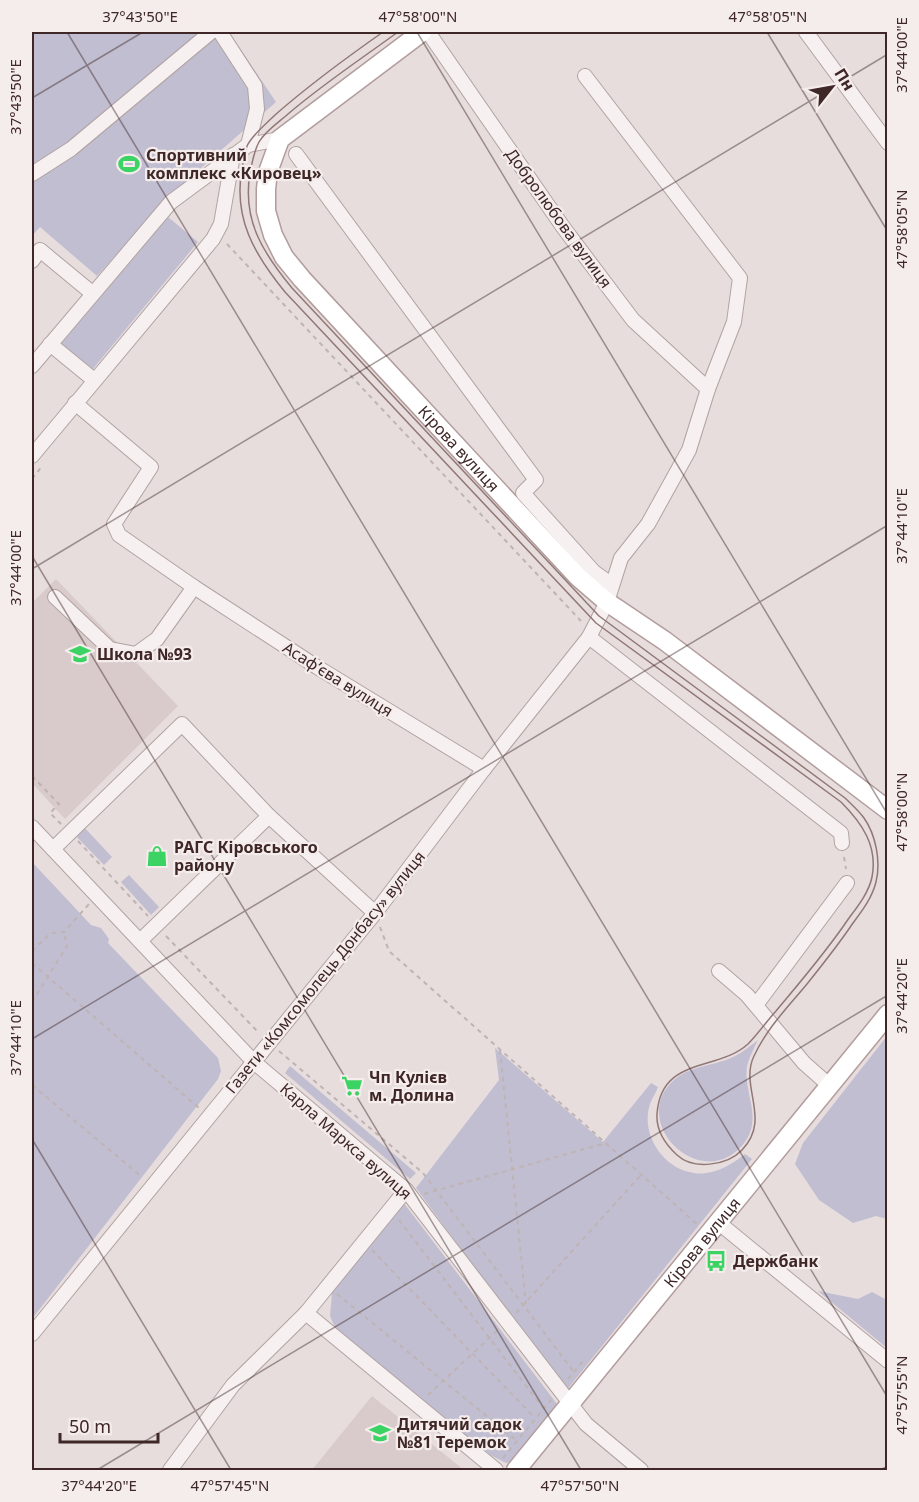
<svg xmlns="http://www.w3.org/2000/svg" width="919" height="1502" font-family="'Noto Sans',sans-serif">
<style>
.built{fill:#d9cbcb}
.green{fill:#c1bed2}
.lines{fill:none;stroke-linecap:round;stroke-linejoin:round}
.minor-casing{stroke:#b1a3a2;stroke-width:16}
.major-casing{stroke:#b39c9c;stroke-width:21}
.path{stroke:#bfb4b3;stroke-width:2;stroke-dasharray:4.5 4.5;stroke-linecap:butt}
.minor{stroke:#f6f0f0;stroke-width:14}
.major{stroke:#fff;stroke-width:18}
.tram{stroke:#917776;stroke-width:1.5}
.ticks{fill:none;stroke:#3e2726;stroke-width:1.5;stroke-opacity:0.45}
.labels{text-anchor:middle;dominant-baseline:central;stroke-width:4.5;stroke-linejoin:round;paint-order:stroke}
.poi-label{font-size:16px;font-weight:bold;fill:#3e2726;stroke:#f5ecec;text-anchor:start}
.street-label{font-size:16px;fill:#3e2726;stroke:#f5ecec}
.neatline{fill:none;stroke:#3e2726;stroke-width:2}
.ticks-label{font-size:15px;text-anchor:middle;fill:#3e2726}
</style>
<rect width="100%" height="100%" fill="#e7dddd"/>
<g class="built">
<path d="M56 579 178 706 65 819 32 783V603Z"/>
<path d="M372 1396 464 1470H312Z"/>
</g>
<g class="green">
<path d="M32 32H229L276 102 167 198 97 276 40 227 32 236Z"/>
<path d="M168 217 198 242 92 370 61 344Z"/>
<path d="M82 825 112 857 104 865 73 833Z"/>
<path d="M32 862 91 925 101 928 109 939 108 943 218 1058 221 1071 218 1079 32 1319Z"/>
<path d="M129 875 159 907 151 915 121 882Z"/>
<path d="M887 1036V1219L876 1216 853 1223 819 1200 795 1164 803 1143Z"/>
<path d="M758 1040C754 1048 749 1058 747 1066 743 1092 763 1117 745 1142 704 1197 625 1122 675 1079 692 1065 716 1066 735 1056 743 1052 750 1046 758 1040Z"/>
<path d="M495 1048 603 1142 651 1083 658 1087C656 1093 652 1098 650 1104 640 1134 663 1169 694 1173 713 1176 731 1165 745 1154L752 1159 566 1391 416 1188 499 1080Z"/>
<path d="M290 1066 416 1173 410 1179 285 1073Z"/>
<path d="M403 1202 557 1404 510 1462 506 1463 492 1456 337 1332 330 1316 332 1293Z"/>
<path d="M818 1291 858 1299 872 1292 887 1300V1348Z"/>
</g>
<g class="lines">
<defs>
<g id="minor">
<path d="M220 32 255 86 257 109 248 145"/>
<path d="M428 32 563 227 633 320 708 389"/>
<path d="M806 32 888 143"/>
<path d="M296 154 536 480 523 493 594 572 612 585"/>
<path d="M32 174 71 149 211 32"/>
<path d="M32 261 40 250 92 293"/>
<path d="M50 344 94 380"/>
<path d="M32 366 171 202 248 145 280 139"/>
<path d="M75 403 151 467 114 524 119 535 194 587"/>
<path d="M32 456 213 239 221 224 233 155"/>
<path d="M55 597 110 649 136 654 157 639 194 587 317 667 484 769"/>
<path d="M589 637 841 833 842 843"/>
<path d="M269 816 375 913"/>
<path d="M32 827 254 1062 406 1190 586 1424 641 1470"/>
<path d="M53 849 182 724 269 816 140 941"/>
<path d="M719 971 747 995 804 1063 830 1086"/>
<path d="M756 1005 847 883"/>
<path d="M719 1223 888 1361"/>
<path d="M306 1313 496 1470"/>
<path d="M32 1334 375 913 484 769 589 637 607 602 621 558 648 524 689 450 708 389 734 322 740 278 585 76"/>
<path d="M170 1470 233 1385 306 1313 406 1190"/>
</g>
<g id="major">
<path id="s1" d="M422 32 280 139 268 172 266 189V211L273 235 284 257 302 279 578 577 607 602 665 641 888 810"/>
<path id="s2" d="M516 1470 888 1014"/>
</g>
</defs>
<use href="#minor" class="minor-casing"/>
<use href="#major" class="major-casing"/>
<g class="path">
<path d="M227 244 581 621"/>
<path d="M32 479 43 465"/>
<path d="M32 776 59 804 50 813 61 824"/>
<path d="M78 841 148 916"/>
<path d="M844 857 846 869"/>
<path d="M380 927 389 951 698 1225"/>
<path d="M166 936 259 1033"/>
<path d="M32 951 51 933 64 932 89 904"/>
<path d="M32 963 199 1108"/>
<path d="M32 1002 67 946 64 932"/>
<path d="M500 1050 526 1304"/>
<path d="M279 1051 423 1173 574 1372"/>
<path d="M32 1085 142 1177"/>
<path d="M424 1194 606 1143"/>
<path d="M399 1220 543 1408"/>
<path d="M372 1250 535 1418"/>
<path d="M337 1294 516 1440"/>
<path d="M516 1313 641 1175"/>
<path d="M568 1379 583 1361"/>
<path d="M428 1395 498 1330"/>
<path d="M503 1458 551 1400"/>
</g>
<use href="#minor" class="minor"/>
<use href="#major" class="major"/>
<path class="tram" d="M383 32C346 58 309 85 275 115 266 124 253 134 247 146 245 152 244 161 242 168 233 218 254 254 285 292L596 623 841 802C862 823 878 846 872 877 869 892 858 906 849 918 827 951 801 981 776 1011 766 1022 758 1034 748 1044 717 1072 661 1056 657 1114 656 1130 665 1144 677 1155 693 1170 727 1166 742 1150 772 1119 739 1087 754 1056 767 1028 788 1007 807 984 823 964 839 944 853 923 862 911 872 898 876 882 881 862 876 835 864 818 859 811 851 804 845 798L599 616 292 288C263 253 242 220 250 173 252 163 254 151 259 142 265 131 279 122 288 114 323 84 361 59 398 32"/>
</g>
<path class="ticks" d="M67 32 888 1398M417 32 888 815M767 32 888 232M32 98 143 32M32 556 581 1470M32 569 888 54M32 1039 888 525M32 1139 231 1470M97 1470 888 995M880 1470 888 1466"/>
<defs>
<symbol id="stadium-bare" viewBox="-9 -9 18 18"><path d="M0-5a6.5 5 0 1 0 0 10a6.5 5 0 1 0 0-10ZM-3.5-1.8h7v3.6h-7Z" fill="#3bd364" stroke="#f5ecec" stroke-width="2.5" paint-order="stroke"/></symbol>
<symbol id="school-bare" viewBox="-9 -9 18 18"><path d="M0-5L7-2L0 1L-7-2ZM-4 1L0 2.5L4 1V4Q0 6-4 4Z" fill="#3bd364" stroke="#f5ecec" stroke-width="2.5" paint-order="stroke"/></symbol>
<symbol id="shop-bare" viewBox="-9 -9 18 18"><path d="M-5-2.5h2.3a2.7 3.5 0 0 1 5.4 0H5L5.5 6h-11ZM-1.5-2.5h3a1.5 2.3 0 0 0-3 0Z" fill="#3bd364" stroke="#f5ecec" stroke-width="2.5" paint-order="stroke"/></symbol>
<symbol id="supermarket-bare" viewBox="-9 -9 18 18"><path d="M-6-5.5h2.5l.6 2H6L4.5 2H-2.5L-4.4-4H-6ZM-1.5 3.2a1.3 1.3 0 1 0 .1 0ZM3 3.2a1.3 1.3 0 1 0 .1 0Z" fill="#3bd364" stroke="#f5ecec" stroke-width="2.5" paint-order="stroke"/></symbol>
<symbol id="bus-bare" viewBox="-9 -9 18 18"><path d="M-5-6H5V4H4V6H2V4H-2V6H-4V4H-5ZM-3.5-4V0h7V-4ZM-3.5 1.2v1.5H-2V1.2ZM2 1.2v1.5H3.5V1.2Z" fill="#3bd364" stroke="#f5ecec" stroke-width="2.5" paint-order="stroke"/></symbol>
</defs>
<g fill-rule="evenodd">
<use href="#stadium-bare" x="114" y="149" width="30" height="30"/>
<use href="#school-bare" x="65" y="639" width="30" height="30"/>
<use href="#shop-bare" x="142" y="841" width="30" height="30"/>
<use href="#supermarket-bare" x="337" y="1071" width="30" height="30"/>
<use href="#bus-bare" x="701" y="1246" width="30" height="30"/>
<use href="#school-bare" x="365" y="1418" width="30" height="30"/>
</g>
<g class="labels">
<g class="poi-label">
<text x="146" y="155">Cпортивний<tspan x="146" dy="18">комплекс «Кировец»</tspan></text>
<text x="97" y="654">Школа №93</text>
<text x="174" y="847">РАГС Кіровського<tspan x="174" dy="18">району</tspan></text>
<text x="369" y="1077">Чп Кулієв<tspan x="369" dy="18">м. Долина</tspan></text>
<text x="733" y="1261">Держбанк</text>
<text x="397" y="1424">Дитячий садок<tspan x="397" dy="18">№81 Теремок</tspan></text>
</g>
<g class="street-label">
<text transform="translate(559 218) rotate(54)">Добролюбова вулиця</text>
<text stroke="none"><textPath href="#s1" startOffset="561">Кірова вулиця</textPath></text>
<text transform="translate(338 679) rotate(32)">Асаф’єва вулиця</text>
<text transform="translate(325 972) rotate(-51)">Газети «Комсомолець Донбасу» вулиця</text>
<text transform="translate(346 1141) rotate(41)">Карла Маркса вулиця</text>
<text stroke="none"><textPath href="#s2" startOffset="294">Кірова вулиця</textPath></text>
</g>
</g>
<rect width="919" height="1502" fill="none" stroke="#f5ecec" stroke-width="66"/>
<g transform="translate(832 87) rotate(59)" stroke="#f5ecec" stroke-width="4.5" paint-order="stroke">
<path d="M0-4.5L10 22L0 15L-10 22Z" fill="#3e2726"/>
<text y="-9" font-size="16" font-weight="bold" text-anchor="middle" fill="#3e2726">Пн</text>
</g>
<path d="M60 1433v9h98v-9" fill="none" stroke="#3e2726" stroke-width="3"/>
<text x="69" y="1433" font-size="18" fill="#3e2726" stroke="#f5ecec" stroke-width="4.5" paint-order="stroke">50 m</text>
<rect x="33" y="33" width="853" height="1436" class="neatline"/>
<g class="ticks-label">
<text x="140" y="22">37°43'50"E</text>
<text x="418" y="22">47°58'00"N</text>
<text x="768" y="22">47°58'05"N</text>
<text transform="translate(902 55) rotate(-90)" y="5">37°44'00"E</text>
<text transform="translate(16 97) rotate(-90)" y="5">37°43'50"E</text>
<text transform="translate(902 229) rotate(-90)" y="5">47°58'05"N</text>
<text transform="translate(902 526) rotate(-90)" y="5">37°44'10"E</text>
<text transform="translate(16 568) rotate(-90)" y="5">37°44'00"E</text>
<text transform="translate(902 812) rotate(-90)" y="5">47°58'00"N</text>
<text transform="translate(902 996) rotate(-90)" y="5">37°44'20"E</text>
<text transform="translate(16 1038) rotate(-90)" y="5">37°44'10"E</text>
<text transform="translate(902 1395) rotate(-90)" y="5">47°57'55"N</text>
<text x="99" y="1491">37°44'20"E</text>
<text x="230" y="1491">47°57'45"N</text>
<text x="580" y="1491">47°57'50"N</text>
</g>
</svg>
